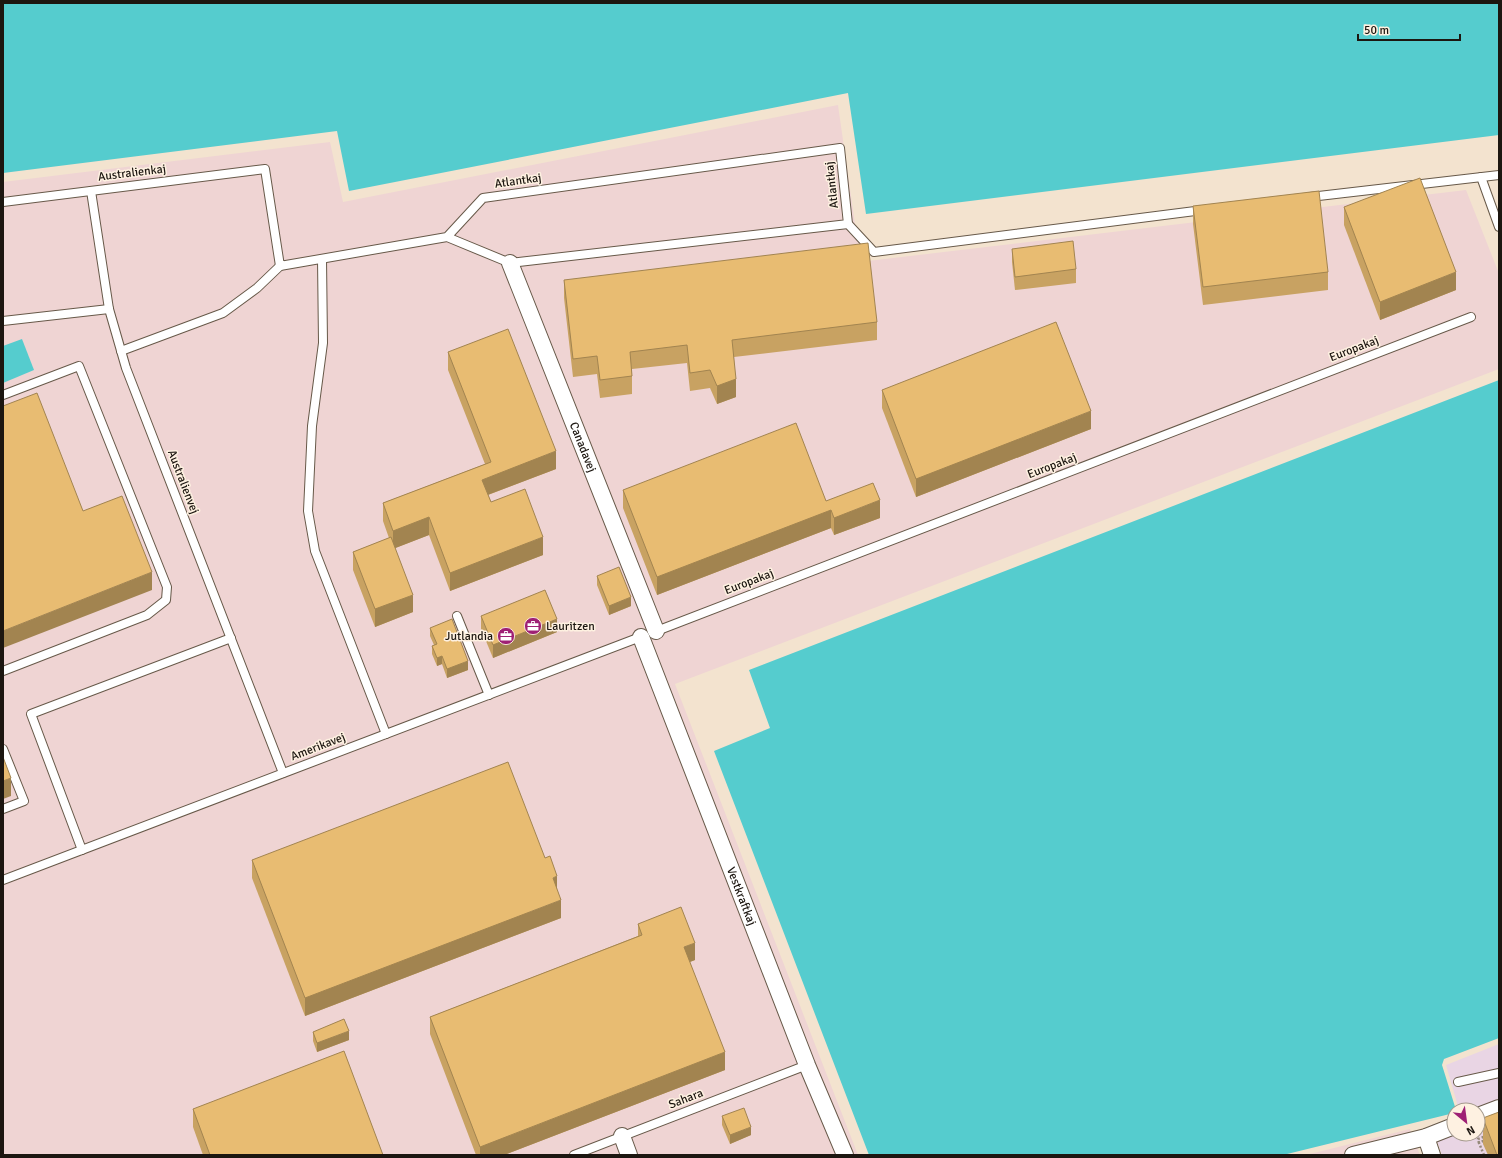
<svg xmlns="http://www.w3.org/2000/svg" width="1502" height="1158" font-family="Signika,sans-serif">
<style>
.commercial{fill:#e9d5e4}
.industrial{fill:#efd4d3}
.water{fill:#55ccce}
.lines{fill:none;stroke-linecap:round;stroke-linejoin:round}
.lane-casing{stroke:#675949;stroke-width:10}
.street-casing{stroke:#675949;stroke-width:18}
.path{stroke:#968a7c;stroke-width:2.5;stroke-dasharray:2 2;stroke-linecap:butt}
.lane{stroke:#fff;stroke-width:8}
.street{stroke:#fff;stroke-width:16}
.wall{fill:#c8a262}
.shaded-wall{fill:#a28450}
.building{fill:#e8bc72;stroke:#a28450}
.labels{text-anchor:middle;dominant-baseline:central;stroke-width:3;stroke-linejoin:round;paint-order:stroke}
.street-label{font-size:12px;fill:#1c1610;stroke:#fef1e1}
.poi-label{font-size:12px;fill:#1c1610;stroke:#fef1e1;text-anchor:start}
</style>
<rect width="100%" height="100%" fill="#f3e3cf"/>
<path class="commercial" d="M1499 1044V1155H1442L1431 1125 1454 1119V1134H1478V1110H1459L1446 1065Z"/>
<g class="industrial">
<path d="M838 105 855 224 868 261 1466 190 1498 271 1499 369 675 684 858 1155H3V182L330 142 343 202Z"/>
<path d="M1410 1129 1420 1155H1306Z"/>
</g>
<g class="water">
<path d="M3 3H1499V135L866 214 848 93 349 191 337 131 3 173Z"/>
<path d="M22 339 34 370 3 383V346Z"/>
<path d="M1499 380V1038L1444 1059 1442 1065 1456 1110H1454V1113L1283 1155H869L714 751 770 728 749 670Z"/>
</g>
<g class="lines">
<defs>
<g id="lane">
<path d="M1481 177 1499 227"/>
<path d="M91 191 109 309 126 368 283 773"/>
<path d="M1310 197 1499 175"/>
<path d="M3 202 265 169 280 266 447 237 483 198 840 148 848 224 510 263 447 237"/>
<path d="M848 224 874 252 1203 210"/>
<path d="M322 259 323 343 312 426 308 511 315 551 386 734"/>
<path d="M3 321 109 309"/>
<path d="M121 351 223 313 257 288 280 266"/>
<path d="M3 395 79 366 167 587 166 600 147 615 3 671"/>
<path d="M457 616 489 695"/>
<path d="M654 632 1471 317"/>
<path d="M3 749 24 801 3 809"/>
<path d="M82 850 31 714 231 638"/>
<path d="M3 880 643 636"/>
<path d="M1458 1082 1499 1073"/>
<path d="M574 1155 807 1065"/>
</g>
<g id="street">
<path id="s1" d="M510 263 656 631"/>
<path id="s2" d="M641 637 807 1065 845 1155"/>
<path d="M1478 1116 1499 1108"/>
<path d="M622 1136 629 1155"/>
<path d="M1426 1137 1432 1155"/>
<path d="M1353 1155 1426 1137 1454 1126"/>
</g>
</defs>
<use href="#lane" class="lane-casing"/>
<use href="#street" class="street-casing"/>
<g class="path">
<path d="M1479 1143 1478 1139 1486 1136"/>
<path d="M1484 1155 1479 1143 1485 1140"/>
</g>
<use href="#lane" class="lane"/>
<use href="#street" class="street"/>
</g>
<g class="wall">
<path d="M1193 206 1328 272V290L1203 305 1193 224Z"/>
<path d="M1344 207 1456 290 1380 320 1344 225Z"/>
<path d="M1012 249 1076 269V283L1015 290 1012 262Z"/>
<path d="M564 280 877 322V340L734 357 736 397 717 404 710 388 690 391 687 363 632 369V394L600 398 597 374 573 377 564 298Z"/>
<path d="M448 352 556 469 488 495 491 502 543 555 450 591 429 535 395 548 413 612 375 627 353 570V552L389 538 383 521V503L485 464 448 370Z"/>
<path d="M882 390 1091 429 916 497 882 408Z"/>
<path d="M623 490 826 501 880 518 834 535 831 528 657 595 623 508Z"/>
<path d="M597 576 631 606 609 615 597 585Z"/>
<path d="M481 616 557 632 493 658 481 629Z"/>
<path d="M430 628 468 670 447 678 442 664 437 666 432 654V646L434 645 430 636Z"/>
<path d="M252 860 561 918 305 1016 252 878Z"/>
<path d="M638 924 695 960 690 962 725 1070 504 1155H476L430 1034V1017L638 936Z"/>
<path d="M313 1032 349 1040 317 1052 313 1041Z"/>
<path d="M193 1109 383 1155H203L193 1127Z"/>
<path d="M722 1116 751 1135 730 1144 722 1125Z"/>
<path d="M1483 1118 1499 1155H1488L1483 1144Z"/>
</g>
<g class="shaded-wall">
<path d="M1456 272V290L1380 320V302Z"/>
<path d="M736 379V397L717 404V386Z"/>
<path d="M1091 411V429L916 497V479Z"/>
<path d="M556 451V469L482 497V480Z"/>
<path d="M880 500V518L834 535V518Z"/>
<path d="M831 510V528L657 595V577Z"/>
<path d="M429 517V535L393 549V531Z"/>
<path d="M543 537V555L450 591V573Z"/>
<path d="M152 572V590L3 648V631Z"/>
<path d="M413 595V612L375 627V609Z"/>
<path d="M631 597V606L609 615V606Z"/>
<path d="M557 619V632L493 658V645Z"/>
<path d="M442 656V664L437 666V658Z"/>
<path d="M468 661V670L447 678V669Z"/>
<path d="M11 778V796L3 799V781Z"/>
<path d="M557 876V894L553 878Z"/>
<path d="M561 900V918L305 1016V998Z"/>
<path d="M695 943V960L684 964V947Z"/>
<path d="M349 1031V1040L317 1052V1043Z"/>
<path d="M725 1052V1070L504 1155H480V1147Z"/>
<path d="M751 1127V1135L730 1144V1135Z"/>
</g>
<g class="building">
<path d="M1420 178 1456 272 1380 302 1344 207Z"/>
<path d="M1319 191 1328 272 1203 287 1193 206Z"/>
<path d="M1073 241 1076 269 1015 277 1012 249Z"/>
<path d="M868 243 877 322 732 340 736 379 717 386 710 370 690 373 687 345 630 352 632 376 600 380 597 356 573 359 564 280Z"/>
<path d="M1056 322 1091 411 916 479 882 390Z"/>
<path d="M508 329 556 451 482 480 491 502 525 489 543 537 450 573 429 517 393 531 383 503 491 462 448 352Z"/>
<path d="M37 393 83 511 122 496 152 572 3 631V406Z"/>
<path d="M796 423 826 501 873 483 880 500 834 518 831 510 657 577 623 490Z"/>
<path d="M391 537 413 595 375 609 353 552Z"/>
<path d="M619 567 631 597 609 606 597 576Z"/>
<path d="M545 590 557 619 493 645 481 616Z"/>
<path d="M452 619 468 661 447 669 442 656 437 658 432 646 437 644 430 628Z"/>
<path d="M3 757 11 778 3 781Z"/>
<path d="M508 762 545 858 550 856 557 876 553 878 561 900 305 998 252 860Z"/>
<path d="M681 907 695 943 684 947 725 1052 480 1147 430 1017 642 935 638 924Z"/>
<path d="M344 1019 349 1031 317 1043 313 1032Z"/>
<path d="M344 1051 383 1155H210L193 1109Z"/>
<path d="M744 1108 751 1127 730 1135 722 1116Z"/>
<path d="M1499 1112V1155H1497L1483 1118Z"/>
</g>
<defs>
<symbol id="office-disc" viewBox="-11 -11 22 22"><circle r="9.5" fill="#9e2075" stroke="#fef1e1"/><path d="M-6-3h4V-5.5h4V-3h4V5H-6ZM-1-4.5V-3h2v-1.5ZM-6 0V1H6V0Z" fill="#fff"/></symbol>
</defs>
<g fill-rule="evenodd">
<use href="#office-disc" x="523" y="616" width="20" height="20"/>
<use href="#office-disc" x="496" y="626" width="20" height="20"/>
</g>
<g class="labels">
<g class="street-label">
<text transform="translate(132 173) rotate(-7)">Australienkaj</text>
<text transform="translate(518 181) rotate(-8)">Atlantkaj</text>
<text transform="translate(832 185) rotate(-96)">Atlantkaj</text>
<text transform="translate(1354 349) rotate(-21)">Europakaj</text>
<text stroke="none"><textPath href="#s1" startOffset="198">Canadavej</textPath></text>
<text transform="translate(1052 466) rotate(-21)">Europakaj</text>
<text transform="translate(183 482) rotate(69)">Australienvej</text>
<text transform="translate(749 582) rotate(-21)">Europakaj</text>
<text transform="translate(318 747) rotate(-21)">Amerikavej</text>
<text stroke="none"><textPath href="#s2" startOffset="278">Vestkraftkaj</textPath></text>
<text transform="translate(686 1099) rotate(-21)">Sahara</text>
</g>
<g class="poi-label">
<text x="546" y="626">Lauritzen</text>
<text x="493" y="636" text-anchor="end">Jutlandia</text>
</g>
</g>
<rect width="1502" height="1158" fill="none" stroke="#1c1610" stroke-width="8"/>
<g transform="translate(1466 1122) rotate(151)"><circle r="19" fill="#fef1e1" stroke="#a4998d"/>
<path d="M0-3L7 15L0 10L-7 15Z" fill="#9e2075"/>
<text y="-6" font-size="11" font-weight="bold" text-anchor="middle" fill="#1c1610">N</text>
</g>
<path d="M1358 34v6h102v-6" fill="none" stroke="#1c1610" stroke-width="2"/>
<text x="1364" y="34" font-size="12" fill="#1c1610" stroke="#fef1e1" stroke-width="3" paint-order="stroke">50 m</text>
</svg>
